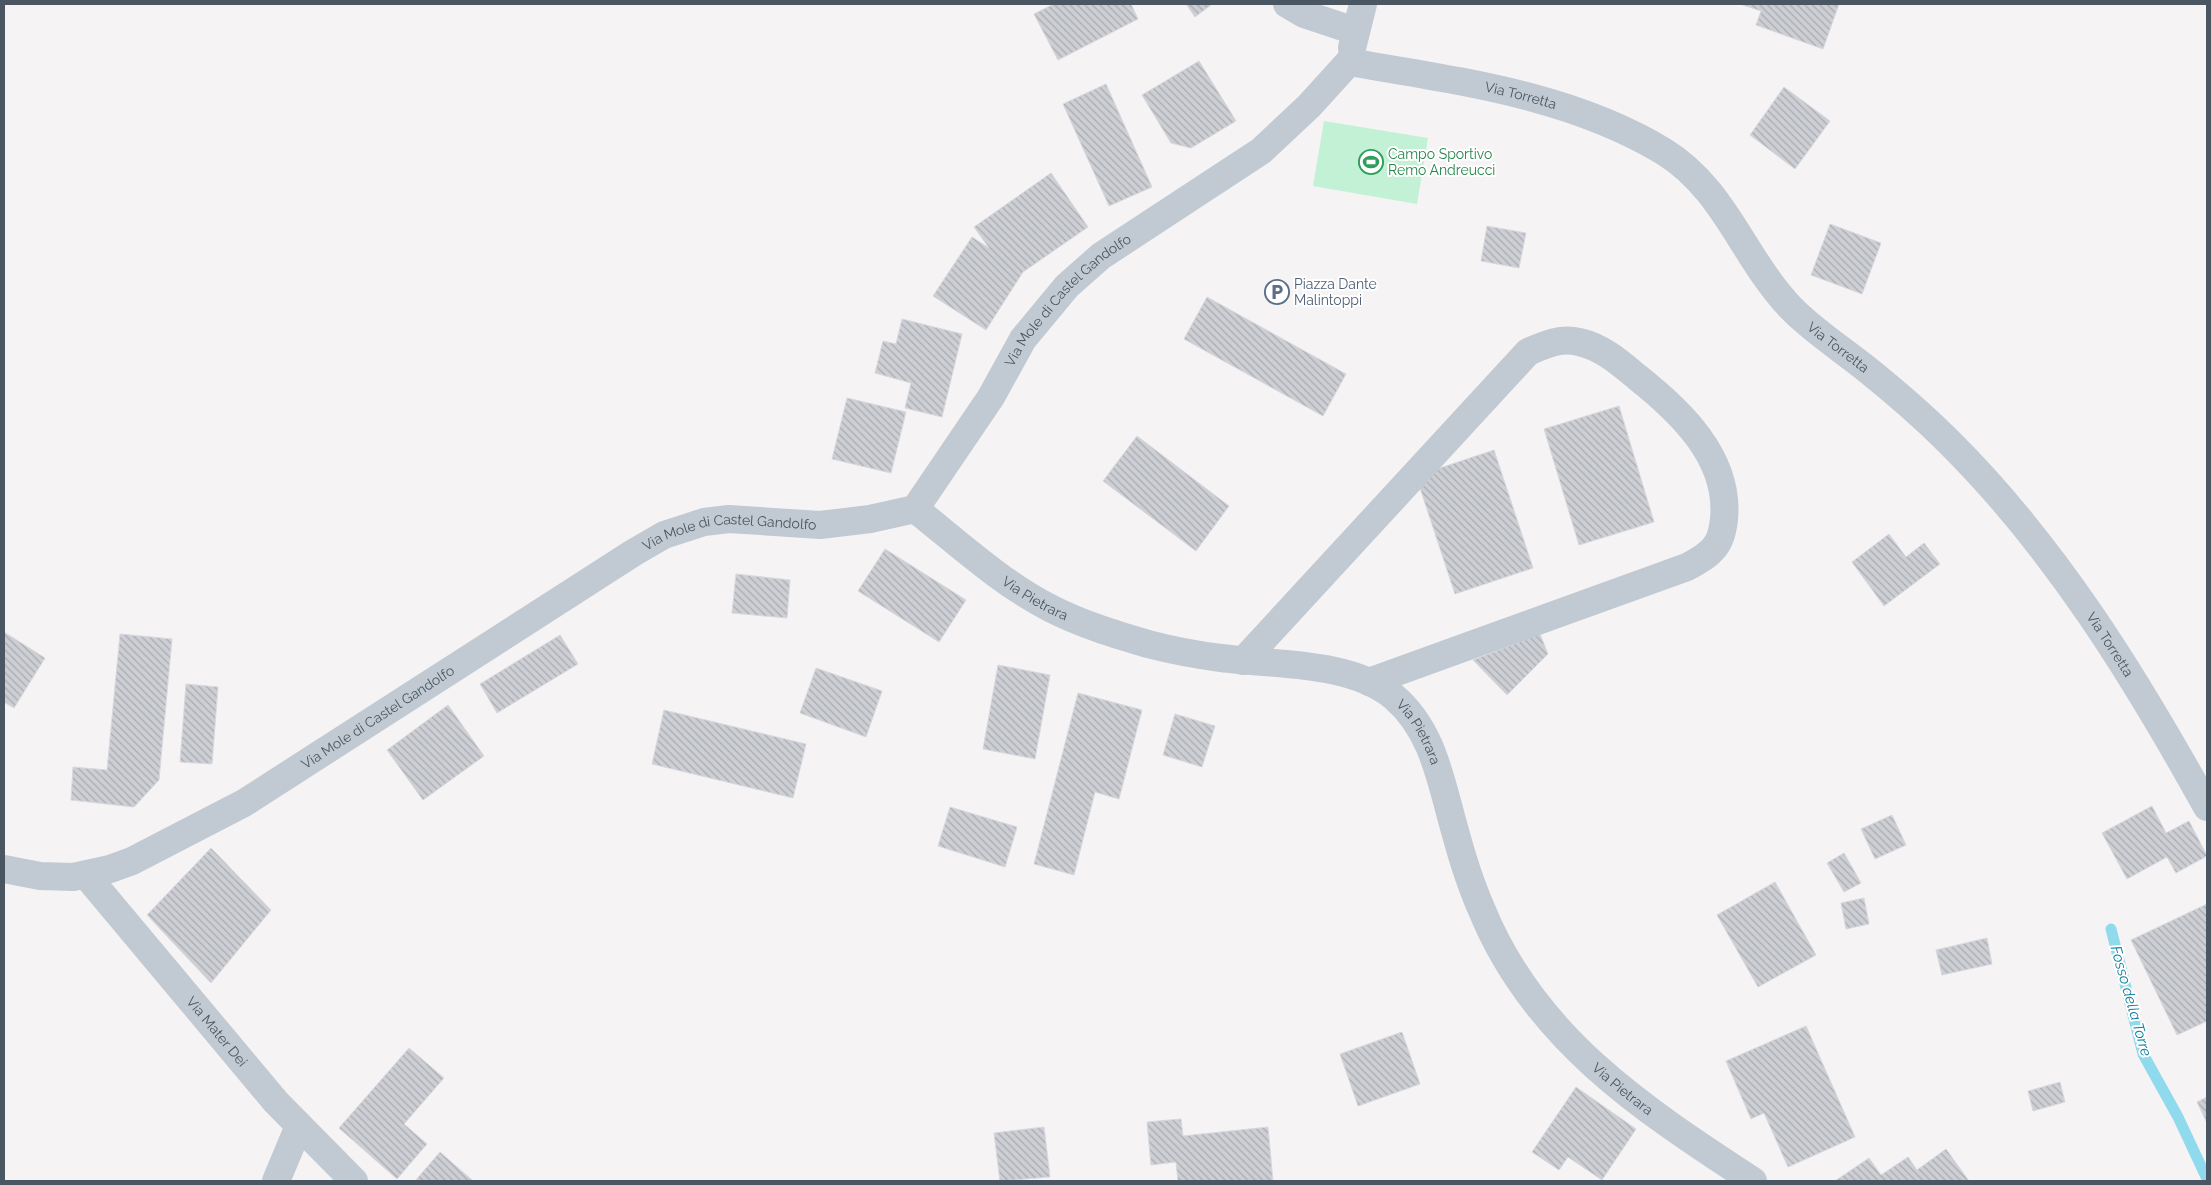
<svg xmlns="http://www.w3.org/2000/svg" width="2211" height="1185" font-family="Raleway,sans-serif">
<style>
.grass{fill:#c3f1d5}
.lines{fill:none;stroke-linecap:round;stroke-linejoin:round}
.stream{stroke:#90daee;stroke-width:11}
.building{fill:url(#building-back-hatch);stroke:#d7d9de}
.minor{stroke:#c1cad2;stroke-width:28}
.labels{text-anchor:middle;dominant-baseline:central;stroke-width:4;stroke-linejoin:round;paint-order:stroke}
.street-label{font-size:14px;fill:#4a5661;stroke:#fff}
.leisure-label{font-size:14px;fill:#27864d;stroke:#fff;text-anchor:start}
.service-label{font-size:14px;fill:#4e5e75;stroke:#fff;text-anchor:start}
.water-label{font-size:15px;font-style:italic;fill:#0c7c9b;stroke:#fff}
</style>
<defs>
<pattern id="building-back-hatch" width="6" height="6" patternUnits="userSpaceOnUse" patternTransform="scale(1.25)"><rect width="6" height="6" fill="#cdcfd5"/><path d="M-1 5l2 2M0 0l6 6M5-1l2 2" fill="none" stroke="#a8abb0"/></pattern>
</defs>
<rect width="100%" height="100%" fill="#f5f3f3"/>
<path class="grass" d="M1324 121 1428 138 1417 204 1313 186Z"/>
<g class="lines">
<path class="stream" d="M2111 929 2143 1054 2178 1117 2207 1179"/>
</g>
<g class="building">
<path d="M1054 4H1131L1138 19 1058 60 1034 14Z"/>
<path d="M1186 4H1210L1211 5 1195 17Z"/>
<path d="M1740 4H1839L1823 49 1756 25 1761 11Z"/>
<path d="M1199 61 1236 121 1191 148 1171 143 1142 95Z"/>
<path d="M1106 84 1152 187 1109 206 1063 104Z"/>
<path d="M1784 87 1830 121 1795 169 1750 135Z"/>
<path d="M1051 173 1088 227 1023 272 986 330 933 296 972 237 989 248 974 227Z"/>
<path d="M1830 224 1881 243 1862 294 1811 275Z"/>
<path d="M1487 226 1526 233 1519 268 1481 261Z"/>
<path d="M1207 297 1346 374 1323 416 1184 339Z"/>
<path d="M902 319 962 334 942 417 905 408 911 383 875 373 883 341 896 344Z"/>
<path d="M847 398 906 412 891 473 832 459Z"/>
<path d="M1619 406 1654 522 1579 545 1544 429Z"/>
<path d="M1137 436 1229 506 1196 551 1103 481Z"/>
<path d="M1494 450 1533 568 1455 594 1416 476Z"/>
<path d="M1889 534 1906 557 1924 543 1940 564 1884 606 1852 562Z"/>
<path d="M885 549 966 600 939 642 858 591Z"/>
<path d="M736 574 790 580 787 618 732 613Z"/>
<path d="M4 632 45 658 14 708 4 702Z"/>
<path d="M120 634 172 639 159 780 134 807 71 800 73 767 107 770Z"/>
<path d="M1540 634 1548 654 1507 695 1473 660Z"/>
<path d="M560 635 578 664 497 713 480 684Z"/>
<path d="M998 665 1050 675 1035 759 983 749Z"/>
<path d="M816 668 882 691 866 737 800 713Z"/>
<path d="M186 684 218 687 212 764 180 762Z"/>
<path d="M1078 693 1142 710 1119 799 1095 792 1074 875 1034 864Z"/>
<path d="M448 705 484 756 423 800 387 750Z"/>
<path d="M664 710 806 744 793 798 652 764Z"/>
<path d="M1175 714 1215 726 1202 767 1163 755Z"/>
<path d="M2152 806 2166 833 2189 821 2207 856 2176 873 2167 857 2127 879 2102 833Z"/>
<path d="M950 807 1017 827 1005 867 938 846Z"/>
<path d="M1892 815 1906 845 1875 859 1861 829Z"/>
<path d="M211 848 271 910 211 983 147 915Z"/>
<path d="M1844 853 1861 883 1844 892 1827 863Z"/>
<path d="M1775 882 1816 955 1758 987 1717 915Z"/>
<path d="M1864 898 1869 924 1846 929 1841 903Z"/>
<path d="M2207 904V1021L2177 1035 2131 940Z"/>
<path d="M1987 938 1992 964 1942 975 1936 950Z"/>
<path d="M1806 1026 1855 1137 1788 1167 1764 1113 1751 1119 1726 1061Z"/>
<path d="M1402 1032 1420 1084 1358 1106 1340 1054Z"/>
<path d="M409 1048 444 1078 404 1124 427 1144 397 1179 339 1128Z"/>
<path d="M2060 1082 2065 1102 2033 1111 2028 1091Z"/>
<path d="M1576 1087 1636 1129 1602 1180 1568 1157 1559 1170 1532 1152Z"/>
<path d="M2207 1097V1123L2197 1102Z"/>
<path d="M1181 1119 1183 1136 1268 1127 1273 1181H1178L1176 1162 1151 1165 1147 1122Z"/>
<path d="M1044 1127 1050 1177 1000 1181 994 1133Z"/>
<path d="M1946 1149 1969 1181H1835L1869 1158 1881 1175 1908 1157 1917 1170Z"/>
<path d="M440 1152 472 1180 471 1181H415Z"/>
</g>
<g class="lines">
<g class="minor">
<path d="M1287 4 1304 14 1355 31"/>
<path d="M1352 48 1363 4"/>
<path id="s1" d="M1349 62C1457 81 1568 94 1663 151 1725 189 1742 256 1790 307 1812 330 1839 347 1864 367 1894 391 1923 416 1949 442 2055 547 2135 677 2207 807"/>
<path id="s2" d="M915 509C958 543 1001 583 1050 608 1081 624 1114 634 1148 644 1171 650 1197 655 1221 658 1274 665 1351 661 1394 697 1434 731 1441 783 1455 831 1462 857 1470 883 1481 908 1533 1037 1641 1108 1753 1181"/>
<path d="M1243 661 1528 352C1544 345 1561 337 1579 342 1602 347 1619 362 1637 377 1680 411 1730 458 1724 519 1723 529 1720 543 1712 550 1705 558 1696 562 1687 567L1369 682"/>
<path id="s3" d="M4 869 40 876 73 877 110 869 132 861 244 803 633 553 664 535 704 522 729 519 820 525 870 519 915 509 991 397 1023 339 1067 286 1101 256 1261 151 1309 106 1349 62"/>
<path id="s4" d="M86 875 276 1102 354 1181"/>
<path d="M276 1181 299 1126"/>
</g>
</g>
<defs>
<symbol id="stadium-ring" viewBox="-11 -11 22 22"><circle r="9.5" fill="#fff" stroke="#2e9e5b" stroke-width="1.5"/><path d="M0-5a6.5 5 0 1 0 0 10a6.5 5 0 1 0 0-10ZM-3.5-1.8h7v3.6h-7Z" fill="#2e9e5b"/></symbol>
<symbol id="parking-ring" viewBox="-11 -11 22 22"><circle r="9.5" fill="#fff" stroke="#5c6f8a" stroke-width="1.5"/><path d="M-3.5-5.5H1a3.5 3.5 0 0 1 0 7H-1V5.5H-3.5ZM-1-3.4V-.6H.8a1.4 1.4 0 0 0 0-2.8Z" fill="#5c6f8a"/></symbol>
</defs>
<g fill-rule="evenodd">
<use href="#stadium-ring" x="1357" y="148" width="28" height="28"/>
<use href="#parking-ring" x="1263" y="278" width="28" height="28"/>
</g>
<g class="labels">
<g class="street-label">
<text stroke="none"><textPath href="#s1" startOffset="175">Via Torretta</textPath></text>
<text stroke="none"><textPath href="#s3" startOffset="1271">Via Mole di Castel Gandolfo</textPath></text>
<text stroke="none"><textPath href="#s1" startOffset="594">Via Torretta</textPath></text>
<text stroke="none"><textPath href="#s3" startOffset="821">Via Mole di Castel Gandolfo</textPath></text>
<text stroke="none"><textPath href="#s2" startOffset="150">Via Pietrara</textPath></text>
<text stroke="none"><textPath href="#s1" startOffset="999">Via Torretta</textPath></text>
<text stroke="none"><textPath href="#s3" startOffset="416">Via Mole di Castel Gandolfo</textPath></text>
<text stroke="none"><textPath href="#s2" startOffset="570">Via Pietrara</textPath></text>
<text stroke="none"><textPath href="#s4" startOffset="204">Via Mater Dei</textPath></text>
<text stroke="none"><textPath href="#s2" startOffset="990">Via Pietrara</textPath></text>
</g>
<g class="leisure-label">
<text x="1388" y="154">Campo Sportivo<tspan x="1388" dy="16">Remo Andreucci</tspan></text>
</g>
<g class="service-label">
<text x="1294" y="284">Piazza Dante<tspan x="1294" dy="16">Malintoppi</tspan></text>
</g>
<g class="water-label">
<text transform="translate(2131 1001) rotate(74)">Fosso della Torre</text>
</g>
</g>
<rect width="2211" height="1185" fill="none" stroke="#4a5661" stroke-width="10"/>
</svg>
